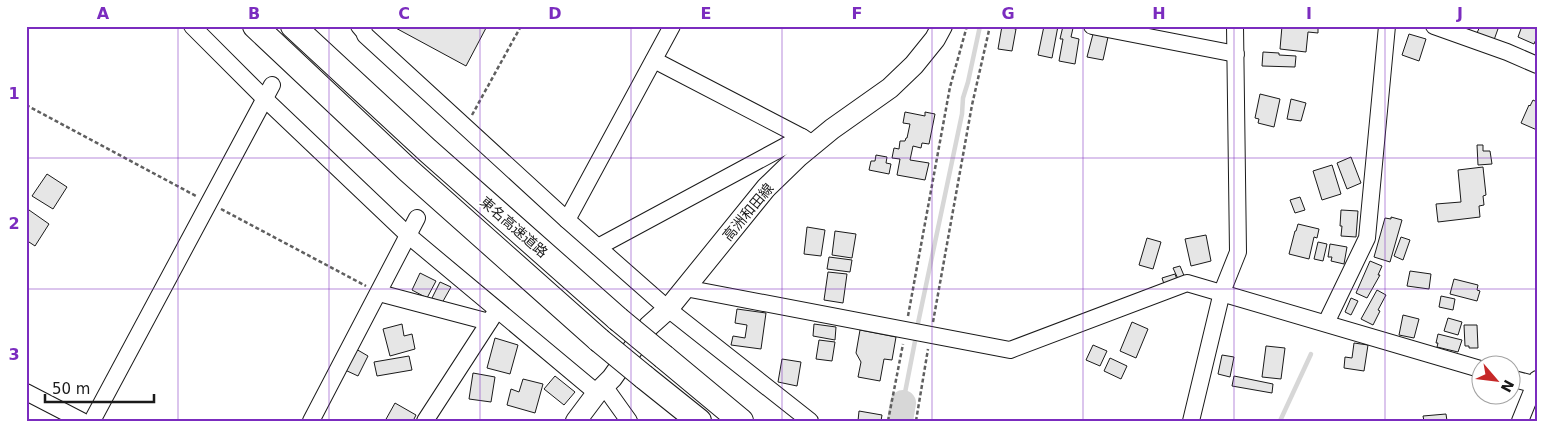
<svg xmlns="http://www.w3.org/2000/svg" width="1563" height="447" font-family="'DejaVu Sans','Noto Sans JP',sans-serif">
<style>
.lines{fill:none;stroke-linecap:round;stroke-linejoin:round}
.stream{stroke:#d7d7d7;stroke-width:4.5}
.river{stroke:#d7d7d7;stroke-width:26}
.building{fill:#e6e6e6;stroke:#1a1a1a}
.minor-casing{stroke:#1a1a1a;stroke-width:18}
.major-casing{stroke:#1a1a1a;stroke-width:22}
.highway-casing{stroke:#1a1a1a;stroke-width:26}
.path{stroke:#5f5f5f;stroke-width:2.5;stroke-dasharray:4 2.5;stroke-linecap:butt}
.minor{stroke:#fff;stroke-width:16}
.major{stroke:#fff;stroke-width:20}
.highway{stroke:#fff;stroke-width:24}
.highway-bridge-casing{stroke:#1a1a1a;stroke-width:26;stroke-linecap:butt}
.highway-bridge{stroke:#fff;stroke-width:24}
.grid{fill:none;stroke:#7b2cbf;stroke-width:1;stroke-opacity:0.55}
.labels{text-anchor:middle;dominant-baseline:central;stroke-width:4;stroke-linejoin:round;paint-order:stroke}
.street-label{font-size:14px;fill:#1a1a1a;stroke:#fff}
.neatline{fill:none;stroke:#7b2cbf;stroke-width:2}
.grid-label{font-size:16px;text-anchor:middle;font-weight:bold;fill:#7b2cbf}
</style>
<rect width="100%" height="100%" fill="#fff"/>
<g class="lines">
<g class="stream">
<path d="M917 328 962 114 963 98 968 82 980 26"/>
<path d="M903 403 916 336"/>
<path d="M1280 421 1311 354"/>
</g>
<path class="river" d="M900 421 903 403"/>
</g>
<g class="building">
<path d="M392 26H484L486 28 466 66Z"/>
<path d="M1002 26 1016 29 1012 51 998 49Z"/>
<path d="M1044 26H1058L1052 58 1038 55Z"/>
<path d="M1063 26 1073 28 1071 37 1079 39 1075 64 1059 61 1063 39H1060Z"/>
<path d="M1282 26H1318V33L1308 32 1306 52 1280 49Z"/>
<path d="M1480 26H1499L1494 40 1477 33Z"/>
<path d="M1522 26 1537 27V37L1534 44 1518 37Z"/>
<path d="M1093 34 1108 37 1103 60 1087 57Z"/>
<path d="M1409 34 1426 39 1419 61 1402 55Z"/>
<path d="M1263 52 1279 53V55L1296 56 1295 67 1262 66Z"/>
<path d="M1260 94 1280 99 1274 127 1258 123 1259 119 1255 118Z"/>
<path d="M1291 99 1306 103 1301 121 1287 119Z"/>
<path d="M1533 100 1537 102V130L1521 123 1529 105 1530 106Z"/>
<path d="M905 112 925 116V112L935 114 929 144 922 143 921 148 913 146 910 160 929 163 925 180 897 175 900 159 892 158 894 148 899 149 900 141H905L906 138H907L910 124 903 123Z"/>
<path d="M1477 145H1483V151H1490L1492 164 1478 165Z"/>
<path d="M876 155 887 157 886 163 891 164 889 174 869 170 871 161H875Z"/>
<path d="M1351 157 1361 183 1347 189 1337 163Z"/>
<path d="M1332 165 1341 194 1322 200 1313 171Z"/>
<path d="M1483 167 1486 195 1483 196 1484 205 1479 206 1480 217 1438 222 1436 204 1461 202 1458 170Z"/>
<path d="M47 174 67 187 53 209 32 196Z"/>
<path d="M1300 197 1305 210 1295 213 1290 200Z"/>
<path d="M29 210 49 224 35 246 26 240V214Z"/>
<path d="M1341 210 1358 211 1356 237 1341 236 1342 226H1340Z"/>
<path d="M1391 217 1402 220 1390 262 1374 257 1385 218 1391 219Z"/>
<path d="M1298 224 1319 229 1317 238 1314 237 1309 259 1289 254 1295 231H1296Z"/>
<path d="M807 227 825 230 821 256 804 254Z"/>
<path d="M835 231 856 234 852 258 832 255Z"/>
<path d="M1206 235 1211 261 1191 266 1185 239Z"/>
<path d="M1401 237 1410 240 1403 260 1394 256Z"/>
<path d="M1147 238 1161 242 1153 269 1139 265Z"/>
<path d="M1318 242 1327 244 1323 261 1314 259Z"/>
<path d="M1330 244 1347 247 1344 264 1331 261 1332 257H1328Z"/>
<path d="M829 257 852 260 850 272 827 269Z"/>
<path d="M1370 261 1382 266 1378 275H1380L1367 298 1356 293Z"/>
<path d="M1180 266 1185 278 1179 281 1173 268Z"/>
<path d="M1410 271 1431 274 1429 289 1407 286Z"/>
<path d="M828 272 847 274 843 303 824 300Z"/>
<path d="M420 273 436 281 427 298 412 290Z"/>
<path d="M1175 274 1178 282 1165 287 1162 278Z"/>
<path d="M1454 279 1478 285 1477 290 1480 291 1477 301 1450 294Z"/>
<path d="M440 282 451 287 442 303 432 298Z"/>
<path d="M1377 290 1386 295 1378 310 1380 311 1373 325 1361 319Z"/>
<path d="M1441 296 1455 299 1453 310 1439 307Z"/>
<path d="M1351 298 1358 301 1351 315 1345 312Z"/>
<path d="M737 309 766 313 761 349 731 345 733 336 745 338 747 325 735 323Z"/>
<path d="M1403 315 1419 319 1414 338 1399 335Z"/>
<path d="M1448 318 1462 322 1458 335 1444 331Z"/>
<path d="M1132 322 1148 329 1136 358 1120 351Z"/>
<path d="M402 324 404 336 412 334 415 349 390 356 383 329Z"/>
<path d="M814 324 836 327 835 340 813 336Z"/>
<path d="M1464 325H1477L1478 348H1469V346H1465Z"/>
<path d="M860 330 896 337 892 360 884 359 880 381 858 377 861 362 856 353Z"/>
<path d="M1438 334 1462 340 1458 352 1437 347 1438 343H1436Z"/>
<path d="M495 338 518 345 510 374 487 368Z"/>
<path d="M819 340 835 342 832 361 816 359Z"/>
<path d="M1354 343 1368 345 1364 371 1344 368 1345 357 1352 358Z"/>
<path d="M1093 345 1107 351 1100 366 1086 360Z"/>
<path d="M1266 346 1285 348 1281 379 1262 377Z"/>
<path d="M356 349 368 356 358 376 345 370Z"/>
<path d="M1222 355 1234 357 1230 377 1218 374Z"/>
<path d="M409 356 412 370 377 376 374 362Z"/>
<path d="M1110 358 1127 366 1121 379 1104 371Z"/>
<path d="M782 359 801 362 797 386 778 382Z"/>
<path d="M473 373 495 377 491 402 469 399Z"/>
<path d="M555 376 575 392 564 405 544 389Z"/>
<path d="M1234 376 1273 384 1272 393 1232 386Z"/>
<path d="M523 379 543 384 535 413 507 405 511 389 519 392Z"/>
<path d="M395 403 416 415 413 421H385Z"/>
<path d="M859 411 882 415 881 421H858Z"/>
<path d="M1446 414 1447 421H1424L1423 416Z"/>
</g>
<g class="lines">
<defs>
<g id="minor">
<path d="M192 26 265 99 409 236 597 393"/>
<path d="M359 26 364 32 365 35 567 220 668 309 810 421"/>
<path d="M1092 26 1236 54"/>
<path d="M1434 26 1507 52 1537 65"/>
<path d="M654 60 802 137"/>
<path d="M567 220 672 26"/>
<path d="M598 247 802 137 814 145"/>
<path d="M685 288 1010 350 1187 283 1480 369"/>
<path d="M379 293 489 322"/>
<path d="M1326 323 1367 238 1387 26"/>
<path d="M1510 378 1537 385"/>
<path d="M604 386 629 421"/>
<path d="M26 392 82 421"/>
<path d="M92 421 272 85"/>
<path d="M311 421 417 218"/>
<path d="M425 421 497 310"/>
<path d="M1191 421 1222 292 1238 252 1235 26"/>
<path d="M1520 421 1537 379"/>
</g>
<path id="major" d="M576 421 597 393 612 378 649 326 668 309 766 188 798 157 832 129 890 88 914 65 935 39 942 26"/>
<g id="highway">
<path d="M255 26 409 171 599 340"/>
<path d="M293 26 427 150 618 319"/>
<path d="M664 357 741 421"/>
<path d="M644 377 699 421"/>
</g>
</defs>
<use href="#minor" class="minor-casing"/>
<use href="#major" class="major-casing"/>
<use href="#highway" class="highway-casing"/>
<g class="path">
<path d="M26 105 196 196"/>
<path d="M472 115 521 26"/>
<path d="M221 209 366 286"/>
<path d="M908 316 950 87 967 26"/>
<path d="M933 322 972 105 990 26"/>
<path d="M888 421 903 344"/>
<path d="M916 421 928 349"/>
</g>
<use href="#minor" class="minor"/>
<use href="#major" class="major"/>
<use href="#highway" class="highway"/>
<defs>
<g id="highway-bridge">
<path d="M618 319 664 357"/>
<path d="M599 340 644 377"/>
</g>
</defs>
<use href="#highway-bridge" class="highway-bridge-casing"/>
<use href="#highway-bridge" class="highway-bridge"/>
</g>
<path class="grid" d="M178 26V421M329 26V421M480 26V421M631 26V421M782 26V421M932 26V421M1083 26V421M1234 26V421M1385 26V421M26 158H1537M26 289H1537"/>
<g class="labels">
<g class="street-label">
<text transform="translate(748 212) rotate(-50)">高洲和田線</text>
<text transform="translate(514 227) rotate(41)">東名高速道路</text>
</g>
</g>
<rect width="1563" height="447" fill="none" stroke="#ffffff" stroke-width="55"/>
<g transform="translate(1496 380) rotate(118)"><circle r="24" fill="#ffffff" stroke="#a3a3a3"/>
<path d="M0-4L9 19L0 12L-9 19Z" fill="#c62828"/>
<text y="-8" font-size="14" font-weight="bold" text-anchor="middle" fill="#1a1a1a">N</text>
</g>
<path d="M45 394v8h109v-8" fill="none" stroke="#1a1a1a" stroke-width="2.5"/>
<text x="52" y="394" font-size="15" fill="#1a1a1a" stroke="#ffffff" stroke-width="4" paint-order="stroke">50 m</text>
<rect x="28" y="28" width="1508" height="392" class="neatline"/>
<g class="grid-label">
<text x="103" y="19">A</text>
<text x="254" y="19">B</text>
<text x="404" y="19">C</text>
<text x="555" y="19">D</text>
<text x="706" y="19">E</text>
<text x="857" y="19">F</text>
<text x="1008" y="19">G</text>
<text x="1159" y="19">H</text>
<text x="1309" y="19">I</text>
<text x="1460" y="19">J</text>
<text x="14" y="99">1</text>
<text x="14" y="229">2</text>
<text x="14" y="360">3</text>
</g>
</svg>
